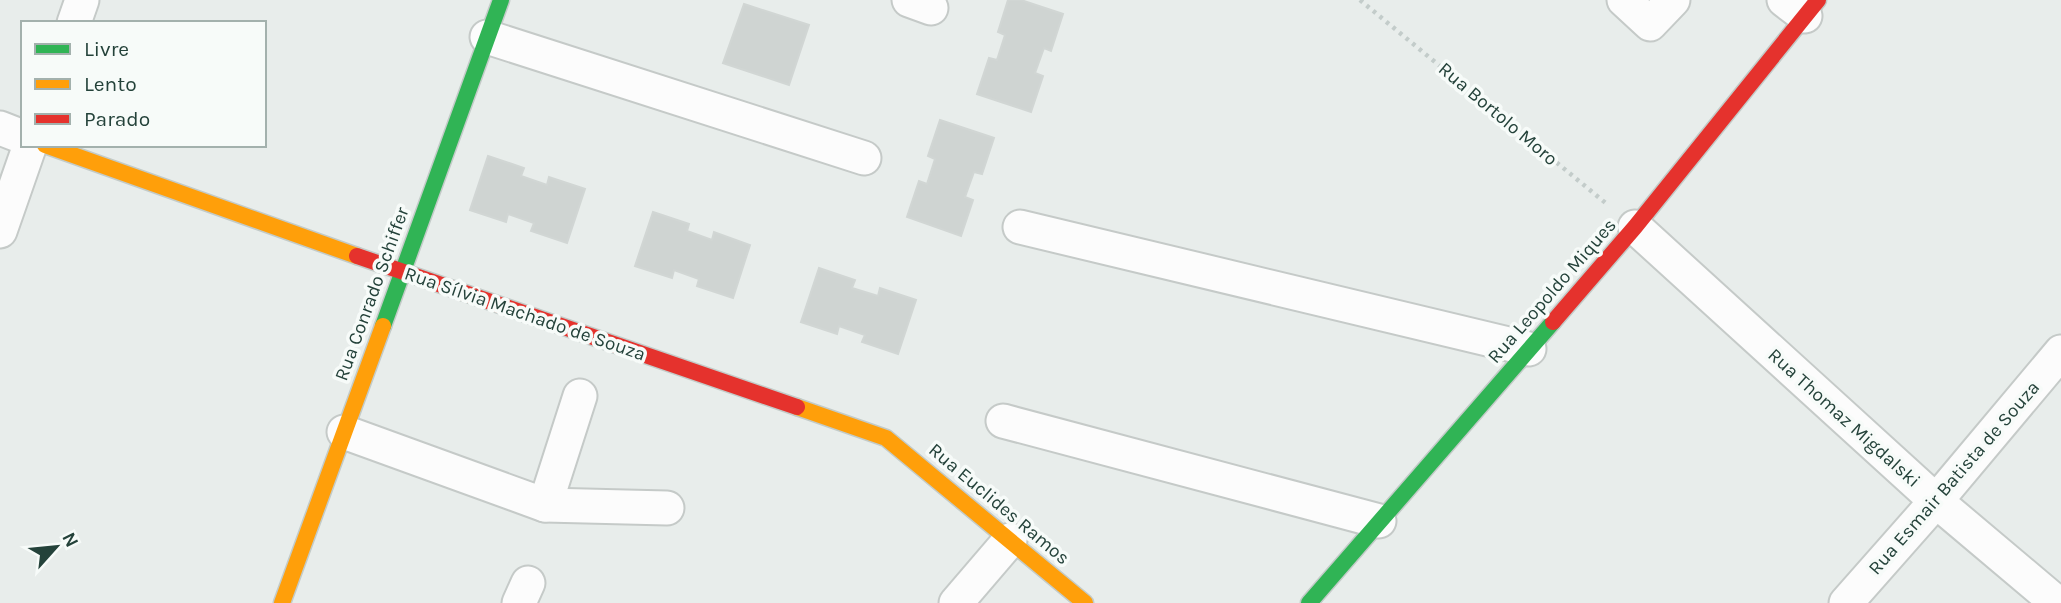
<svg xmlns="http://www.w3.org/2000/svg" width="2061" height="603" font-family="Karla,sans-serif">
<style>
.building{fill:#cfd4d2;stroke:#d1d6d4;stroke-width:2}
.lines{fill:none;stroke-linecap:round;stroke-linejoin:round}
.street-casing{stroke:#c5cac8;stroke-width:37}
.fast-casing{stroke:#c3cbc8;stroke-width:19}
.slow-casing{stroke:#c3cbc8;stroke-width:19}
.jam-casing{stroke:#c3cbc8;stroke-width:19}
.path{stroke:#c3ccca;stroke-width:4.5;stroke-dasharray:3.5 5;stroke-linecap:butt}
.street{stroke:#fcfcfc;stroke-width:33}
.fast{stroke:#30b455;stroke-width:16}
.slow{stroke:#ff9f0a;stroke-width:16}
.jam{stroke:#e5322d;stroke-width:16}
.labels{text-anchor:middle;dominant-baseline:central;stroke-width:7;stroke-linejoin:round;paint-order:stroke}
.street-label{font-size:19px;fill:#24423a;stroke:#f7fbf9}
</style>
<rect width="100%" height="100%" fill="#e8edeb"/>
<g class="building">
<path d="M1008 0H1021L1063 14 1051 51 1044 48 1035 73 1043 76 1031 112 977 94 989 58 997 60 1005 35 998 32Z"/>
<path d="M744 4 809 25 789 85 723 63Z"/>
<path d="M940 120 994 138 982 174 974 172 965 197 973 200 961 236 907 217 919 181 927 184 935 159 928 156Z"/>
<path d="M488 156 524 168 521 176 547 185 549 177 585 189 567 243 531 231 534 223 508 214 506 222 470 210Z"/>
<path d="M653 212 689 224 687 231 712 240 714 232 750 245 733 298 697 286 699 279 674 270 672 278 635 266Z"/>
<path d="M819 268 855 280 852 288 878 296 880 288 916 300 898 354 862 342 865 335 839 326 837 334 801 322Z"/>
</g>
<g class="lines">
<defs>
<g id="street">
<path d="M909 0 931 8"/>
<path d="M1624 0 1650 24 1673 0"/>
<path d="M1784 0 1805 16"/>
<path d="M74 23 82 0"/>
<path d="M487 37 864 158"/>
<path d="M0 128 23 137"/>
<path d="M1020 227 1529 349"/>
<path d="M1635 227 1936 501 2057 603"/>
<path d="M0 231 30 145"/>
<path d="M1003 421 1379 521"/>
<path d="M344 432 545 505 667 508"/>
<path d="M545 505 580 396"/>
<path d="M519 603 528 583"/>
<path d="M956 603 1010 540"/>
<path d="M1846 603 1936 501 2061 352"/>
</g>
<g id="fast">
<path d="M383 326 501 0"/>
<path d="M1309 603 1553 322"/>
</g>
<g id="slow">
<path d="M45 145 357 256"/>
<path d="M797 407 886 438 1085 603"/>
<path d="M282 603 383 326"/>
</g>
<g id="jam">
<path d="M357 256 797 407"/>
<path d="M1553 322 1635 227 1818 0"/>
</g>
</defs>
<use href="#street" class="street-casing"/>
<use href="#fast" class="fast-casing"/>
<use href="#slow" class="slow-casing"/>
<use href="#jam" class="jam-casing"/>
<path class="path" d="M1360 0 1608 205"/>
<use href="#street" class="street"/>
<use href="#fast" class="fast"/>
<use href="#slow" class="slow"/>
<use href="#jam" class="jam"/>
</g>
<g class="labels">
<g class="street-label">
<text transform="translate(1498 114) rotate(40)">Rua Bortolo Moro</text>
<text transform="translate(1552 291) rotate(-49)">Rua Leopoldo Miques</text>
<text transform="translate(372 294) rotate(-70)">Rua Conrado Schiffer</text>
<text transform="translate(525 314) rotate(19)">Rua Sílvia Machado de Souza</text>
<text transform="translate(1844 418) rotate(42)">Rua Thomaz Migdalski</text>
<text transform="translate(1954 478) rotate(-49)">Rua Esmair Batista de Souza</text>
<text transform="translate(999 504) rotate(40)">Rua Euclides Ramos</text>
</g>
</g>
<rect x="21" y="21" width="245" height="126" fill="#f7fbf9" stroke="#a3b1ad" stroke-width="2"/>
<rect x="35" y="44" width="35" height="10" fill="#30b455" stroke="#a3b1ad" stroke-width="2"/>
<text x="84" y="56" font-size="21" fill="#24423a">Livre</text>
<rect x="35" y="79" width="35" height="10" fill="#ff9f0a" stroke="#a3b1ad" stroke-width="2"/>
<text x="84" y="91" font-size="21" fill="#24423a">Lento</text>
<rect x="35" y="114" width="35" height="10" fill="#e5322d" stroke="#a3b1ad" stroke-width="2"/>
<text x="84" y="126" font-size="21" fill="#24423a">Parado</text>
<g transform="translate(56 547) rotate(63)" stroke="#f7fbf9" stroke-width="5" paint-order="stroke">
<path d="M0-5L12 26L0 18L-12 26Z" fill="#24423a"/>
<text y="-10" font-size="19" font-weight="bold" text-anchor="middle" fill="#24423a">N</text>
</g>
</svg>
